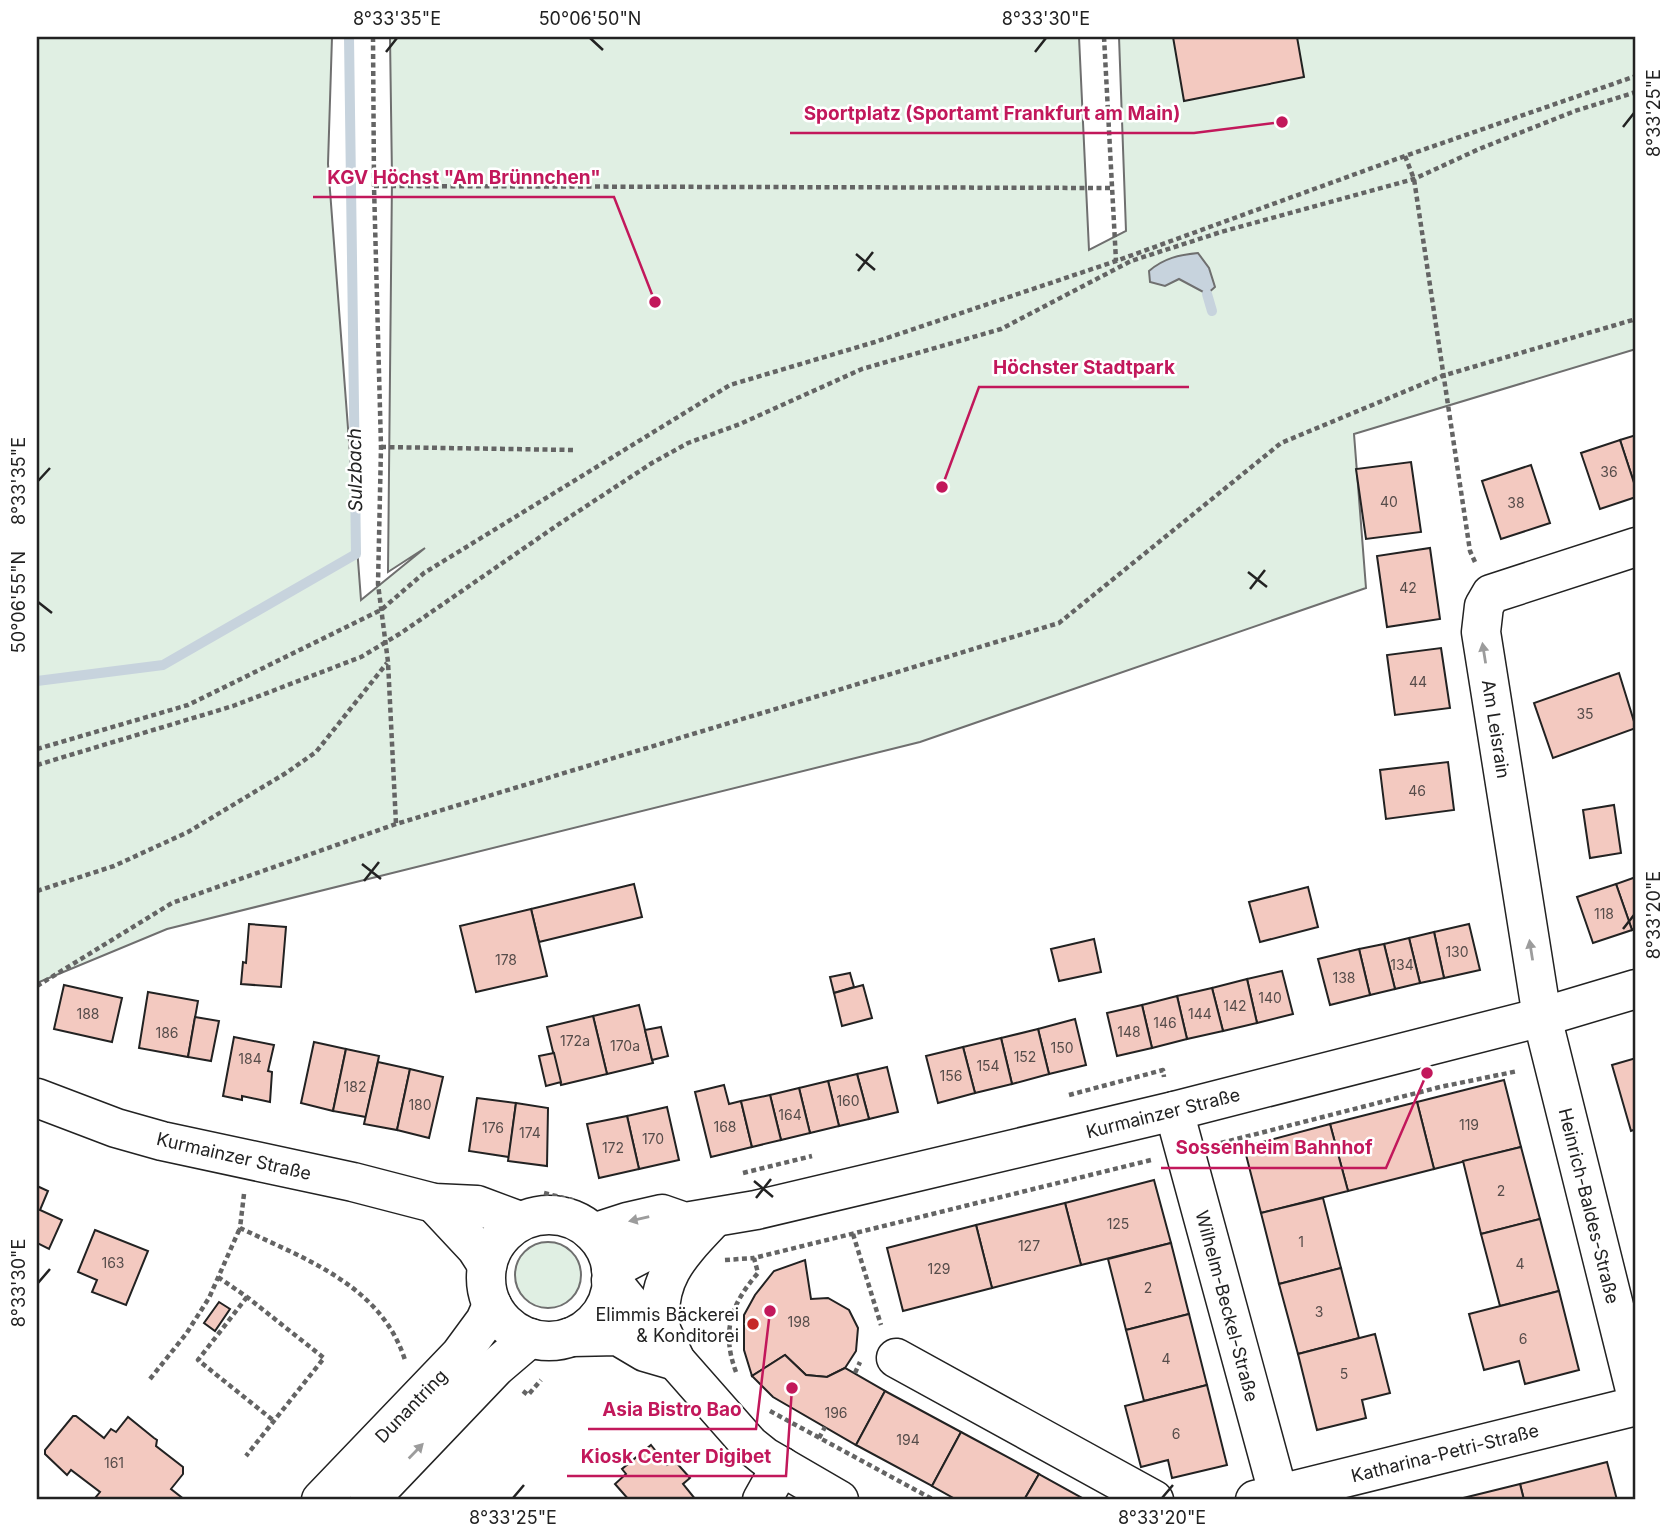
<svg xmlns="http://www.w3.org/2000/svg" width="1673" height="1537" font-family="Inter,sans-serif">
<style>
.green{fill:#e0efe3;stroke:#6f6f6f;stroke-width:2}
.water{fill:#c7d3dd;stroke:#6f6f6f;stroke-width:2}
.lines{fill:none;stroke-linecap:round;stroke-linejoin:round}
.stream{stroke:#c7d3dd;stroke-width:10}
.building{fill:#f3c9c0;stroke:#222;stroke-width:2}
.minor-casing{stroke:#222;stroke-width:41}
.major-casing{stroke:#222;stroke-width:41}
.path{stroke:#646464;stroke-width:4.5;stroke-dasharray:5 3.5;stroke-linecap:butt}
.minor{stroke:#fff;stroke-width:38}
.major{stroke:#fff;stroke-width:38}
.oneway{fill:#9c9c9c}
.ticks{fill:none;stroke:#222;stroke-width:2.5}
.poi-dot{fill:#c62828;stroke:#fff;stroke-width:2.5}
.labels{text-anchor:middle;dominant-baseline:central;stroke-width:5;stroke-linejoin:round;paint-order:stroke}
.number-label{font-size:14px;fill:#564c4a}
.street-label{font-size:18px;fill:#222;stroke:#fff}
.poi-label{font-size:18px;fill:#222;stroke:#fff;text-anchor:end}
.water-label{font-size:19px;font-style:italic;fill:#222;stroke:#fff}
.leader{fill:none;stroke:#c2185b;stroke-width:2.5}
.callout-dot{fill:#c2185b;stroke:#fff;stroke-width:2.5}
.callout-label{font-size:19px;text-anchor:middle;font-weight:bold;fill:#c2185b;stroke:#fff;stroke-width:5;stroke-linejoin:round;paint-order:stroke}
.neatline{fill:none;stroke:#222;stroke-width:2.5}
.ticks-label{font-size:18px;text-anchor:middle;fill:#222}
</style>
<rect width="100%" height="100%" fill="#fff"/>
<g class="green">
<path d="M37 37H332L328 164 361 600 425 548 388 572 392 178 390 37H1079L1089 250 1126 231 1119 37H1636V349L1354 434 1366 588 920 742 167 929 37 983Z"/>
<circle cx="548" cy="1275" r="33"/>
</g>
<path class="water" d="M1198 253 1209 268 1215 287 1207 294 1179 279 1165 286 1150 282 1149 271C1164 258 1179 255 1198 253Z"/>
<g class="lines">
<g class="stream">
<path d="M1207 294 1212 311"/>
<path d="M37 681 163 665 356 554 349 37"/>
</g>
</g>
<g class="building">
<path d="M1173 37H1297L1304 77 1184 101Z"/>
<path d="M1636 435V489L1620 440Z"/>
<path d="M1620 440 1636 489V497L1600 509 1581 453Z"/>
<path d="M1411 462 1421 532 1366 539 1356 469Z"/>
<path d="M1531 465 1550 523 1501 539 1482 481Z"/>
<path d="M1430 548 1440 619 1387 627 1377 556Z"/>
<path d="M1441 648 1450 708 1395 715 1387 655Z"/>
<path d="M1619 673 1636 728 1553 758 1534 703Z"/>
<path d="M1448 762 1454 810 1386 819 1380 770Z"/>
<path d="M1614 805 1621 853 1590 858 1583 810Z"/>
<path d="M1636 877V928L1632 930 1616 884Z"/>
<path d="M634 884 642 917 539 942 531 909Z"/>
<path d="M1616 884 1632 930 1593 943 1577 897Z"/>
<path d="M1308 887 1318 927 1260 942 1249 902Z"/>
<path d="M531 909 547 976 476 992 460 926Z"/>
<path d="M249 924 286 927 281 987 241 984 243 962 246 963Z"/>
<path d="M1469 924 1480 970 1444 978 1434 932Z"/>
<path d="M1434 932 1444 978 1420 983 1409 938Z"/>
<path d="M1409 938 1420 983 1395 989 1384 944Z"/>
<path d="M1094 939 1101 972 1059 981 1051 949Z"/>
<path d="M1384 944 1395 989 1370 995 1359 949Z"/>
<path d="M1359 949 1370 995 1330 1005 1318 959Z"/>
<path d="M1282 971 1293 1014 1257 1023 1247 979Z"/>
<path d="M850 973 854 987 834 993 830 977Z"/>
<path d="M1247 979 1257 1023 1223 1031 1212 988Z"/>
<path d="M64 985 122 998 112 1042 54 1029Z"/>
<path d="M863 985 872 1018 842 1026 834 993Z"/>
<path d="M1212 988 1223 1031 1187 1039 1177 996Z"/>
<path d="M148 992 198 1001 188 1057 139 1048Z"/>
<path d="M1177 996 1187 1039 1152 1048 1142 1005Z"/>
<path d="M639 1005 653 1063 607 1074 593 1016Z"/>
<path d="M1142 1005 1152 1048 1117 1056 1107 1013Z"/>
<path d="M593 1016 607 1074 561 1085 547 1027Z"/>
<path d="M195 1017 219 1021 211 1061 188 1057Z"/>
<path d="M1075 1019 1086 1065 1049 1074 1038 1029Z"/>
<path d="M661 1027 668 1056 652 1060 645 1030Z"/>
<path d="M1038 1029 1049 1074 1012 1084 1001 1038Z"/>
<path d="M234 1037 274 1045 268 1071 272 1072 270 1102 242 1096V1100L223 1096Z"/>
<path d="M1001 1038 1012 1084 975 1093 963 1047Z"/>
<path d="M314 1042 346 1049 333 1111 301 1103Z"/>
<path d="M963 1047 975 1093 938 1103 926 1056Z"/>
<path d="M346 1049 379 1056 366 1117 333 1111Z"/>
<path d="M554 1053 561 1082 546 1086 539 1056Z"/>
<path d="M1636 1058V1129L1631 1131 1612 1065Z"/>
<path d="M378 1062 410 1069 397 1130 364 1124Z"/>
<path d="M887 1067 898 1112 869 1119 857 1074Z"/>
<path d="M410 1069 443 1077 429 1138 397 1130Z"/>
<path d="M857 1074 869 1119 839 1126 828 1081Z"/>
<path d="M1504 1080 1521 1147 1434 1169 1417 1102Z"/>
<path d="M828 1081 839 1126 810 1133 799 1088Z"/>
<path d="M724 1085 729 1104 741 1101 752 1147 711 1157 695 1092Z"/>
<path d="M799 1088 810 1133 781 1140 770 1095Z"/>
<path d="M770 1095 781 1140 752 1147 741 1101Z"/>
<path d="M477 1098 516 1103 509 1157 469 1151Z"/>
<path d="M1417 1102 1434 1169 1348 1191 1330 1124Z"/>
<path d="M516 1103 548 1108 547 1166 508 1161Z"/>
<path d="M667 1107 679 1160 639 1169 627 1116Z"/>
<path d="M627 1116 639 1169 599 1178 587 1124Z"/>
<path d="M1330 1124 1348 1191 1261 1213 1244 1147Z"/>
<path d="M1521 1147 1540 1219 1481 1234 1463 1161Z"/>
<path d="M1154 1180 1171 1243 1081 1265 1065 1203Z"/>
<path d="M37 1186 48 1191 40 1210 62 1220 49 1249 37 1243Z"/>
<path d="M1323 1198 1341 1268 1279 1284 1261 1213Z"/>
<path d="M1065 1203 1081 1265 992 1288 976 1225Z"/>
<path d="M1540 1219 1559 1291 1500 1306 1481 1234Z"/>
<path d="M976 1225 992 1288 903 1311 887 1248Z"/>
<path d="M95 1230 148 1251 126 1305 92 1292 97 1280 78 1272Z"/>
<path d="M1171 1243 1189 1314 1126 1330 1108 1259Z"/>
<path d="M805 1260 811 1299 828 1298 849 1310 858 1328 856 1351 845 1368 827 1377 806 1375 785 1355 752 1376 744 1350V1315L755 1295 774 1271Z"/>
<path d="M1341 1268 1359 1338 1298 1354 1279 1284Z"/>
<path d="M1559 1291 1579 1370 1525 1384 1519 1361 1484 1370 1469 1314Z"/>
<path d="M219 1302 230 1309 215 1331 204 1323Z"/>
<path d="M1189 1314 1207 1385 1144 1401 1126 1330Z"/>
<path d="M1375 1334 1390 1393 1362 1400 1366 1418 1317 1430 1298 1354Z"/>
<path d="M785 1355 806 1375 827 1377 845 1368 885 1391 856 1445 773 1397 752 1376Z"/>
<path d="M1207 1385 1227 1465 1172 1478 1168 1460 1141 1467 1125 1406Z"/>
<path d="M885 1391 961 1432 932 1486 856 1445Z"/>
<path d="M73 1416H76L104 1438 111 1429 116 1432 128 1417 154 1438 157 1440 156 1446 183 1467V1474L171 1489 185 1500H99L96 1497 100 1492 71 1470 67 1475 45 1454V1450Z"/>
<path d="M961 1432 1039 1474 1024 1500H957L932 1486Z"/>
<path d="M651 1445 667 1465 674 1460 690 1478 683 1484 696 1500H629L615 1484 626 1474 622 1469Z"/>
<path d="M1607 1462 1617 1500H1524L1520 1484Z"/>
<path d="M1039 1474 1086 1500H1024Z"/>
<path d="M1520 1484 1524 1500H1455Z"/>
</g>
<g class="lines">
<defs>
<g id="minor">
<path d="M1636 547 1491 594 1484 606 1481 632 1542 1017 1636 1394"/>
<path d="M1174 1111 1280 1500"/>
<path d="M611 1280 632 1306 661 1330 676 1361 750 1445 765 1457 839 1500"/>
<path d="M661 1330C654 1278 681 1253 714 1218"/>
<path d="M571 1337 618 1336 645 1352 676 1361"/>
<path d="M896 1358 1154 1500"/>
<path d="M321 1500 460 1355 485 1321 492 1305"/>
<path d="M369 1500 496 1367 530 1338"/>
<path d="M762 1500 781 1466"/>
<path d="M1255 1500 1636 1406"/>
</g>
<g id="major">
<path d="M37 1098 116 1128 162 1141 353 1182 434 1203 477 1205 520 1221"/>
<path d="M434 1203 476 1248 487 1265"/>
<circle cx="549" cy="1278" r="63"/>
<path d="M593 1233 627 1222 662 1214 685 1222 756 1210 1174 1111 1542 1017 1636 989"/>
<path d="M611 1270 668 1240 685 1222"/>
</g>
</defs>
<use href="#minor" class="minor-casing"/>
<use href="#major" class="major-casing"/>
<g class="path">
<path d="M373 37 374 186 381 447 378 584 388 662 396 824"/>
<path d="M1104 37 1116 261"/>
<path d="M1405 156 1414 179 1470 551 1475 562"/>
<path d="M374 186 1112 188"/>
<path d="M381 447 574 450"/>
<path d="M37 749 188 705 381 610 424 573 730 385 875 342 1116 261 1405 156 1636 76"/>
<path d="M37 765 233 706 361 657 401 633 559 524 652 463 688 443 740 424 862 369 1001 329 1131 261 1221 232 1414 179 1479 149 1575 111 1636 92"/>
<path d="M37 891 114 866 188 832 286 773 316 752 387 663"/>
<path d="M37 986 172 903 396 824 1059 623 1281 443 1442 376 1636 319"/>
<path d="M1069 1095 1163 1070 1164 1077"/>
<path d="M1221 1143 1440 1087 1518 1071"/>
<path d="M743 1173 812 1156"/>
<path d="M544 1193 576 1201"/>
<path d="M244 1194 240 1228C305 1259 381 1285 405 1360"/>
<path d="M853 1234 881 1325"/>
<path d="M725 1260 754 1258"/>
<path d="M218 1277 247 1297 324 1358 246 1456"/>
<path d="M247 1297 198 1360 274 1421"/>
<path d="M736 1372C721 1332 731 1304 758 1273L754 1258 1151 1160"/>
<path d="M855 1373 860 1362"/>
<path d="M150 1379 186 1334 209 1298 240 1228"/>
<path d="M523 1391 528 1395 541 1380"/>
<path d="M770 1411 934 1500"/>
<path d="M819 1438 825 1427"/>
</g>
<use href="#minor" class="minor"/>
<use href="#major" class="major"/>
</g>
<defs><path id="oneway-solid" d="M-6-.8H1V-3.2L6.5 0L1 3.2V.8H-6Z" transform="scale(1.75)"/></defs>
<g class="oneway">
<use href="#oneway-solid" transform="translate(1484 653) rotate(-99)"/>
<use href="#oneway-solid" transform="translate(1531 950) rotate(-99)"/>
<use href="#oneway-solid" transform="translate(639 1219) rotate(167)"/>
<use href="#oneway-solid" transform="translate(416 1451) rotate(-46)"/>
</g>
<path class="ticks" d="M590 38 603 50M386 52 397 38M1035 52 1046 38M1623 127 1634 113M856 254 875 270M858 271 873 252M38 481 50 468M1248 572 1267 587M1250 589 1265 570M38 602 52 613M362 864 381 879M364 881 379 862M1623 929 1634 915M754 1181 773 1197M756 1198 771 1179M38 1283 50 1269M513 1498 524 1485M1162 1498 1173 1485"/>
<circle class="poi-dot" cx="753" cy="1324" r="7"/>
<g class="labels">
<g class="number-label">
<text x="1609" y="471">36</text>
<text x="1389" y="501">40</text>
<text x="1516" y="502">38</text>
<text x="1408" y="587">42</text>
<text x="1418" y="681">44</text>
<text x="1585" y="713">35</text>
<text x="1417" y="790">46</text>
<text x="1604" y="913">118</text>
<text x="1457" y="951">130</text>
<text x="506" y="959">178</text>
<text x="1402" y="964">134</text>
<text x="1344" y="977">138</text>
<text x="1270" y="997">140</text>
<text x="1235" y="1005">142</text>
<text x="88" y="1013">188</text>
<text x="1200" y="1013">144</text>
<text x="1165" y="1022">146</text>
<text x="1129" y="1031">148</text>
<text x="167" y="1032">186</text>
<text x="575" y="1040">172a</text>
<text x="625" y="1045">170a</text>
<text x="1062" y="1047">150</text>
<text x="1025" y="1056">152</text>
<text x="250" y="1058">184</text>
<text x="988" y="1065">154</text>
<text x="951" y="1075">156</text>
<text x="355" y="1086">182</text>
<text x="848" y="1100">160</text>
<text x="420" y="1104">180</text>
<text x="790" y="1114">164</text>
<text x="1469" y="1124">119</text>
<text x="725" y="1126">168</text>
<text x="493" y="1127">176</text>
<text x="530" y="1132">174</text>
<text x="653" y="1138">170</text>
<text x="613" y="1147">172</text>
<text x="1501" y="1190">2</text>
<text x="1118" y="1223">125</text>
<text x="1301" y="1241">1</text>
<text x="1029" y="1245">127</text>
<text x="113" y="1262">163</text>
<text x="1520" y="1263">4</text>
<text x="939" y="1268">129</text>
<text x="1148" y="1287">2</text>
<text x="1319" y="1311">3</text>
<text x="799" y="1321">198</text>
<text x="1523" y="1338">6</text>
<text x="1166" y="1358">4</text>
<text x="1344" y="1373">5</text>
<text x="836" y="1412">196</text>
<text x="1176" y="1433">6</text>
<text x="908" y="1439">194</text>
<text x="114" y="1462">161</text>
</g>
<g class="street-label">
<text transform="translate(1496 729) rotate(81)">Am Leisrain</text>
<text transform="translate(1163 1113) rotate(-14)">Kurmainzer Straße</text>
<text transform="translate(234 1156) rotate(13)">Kurmainzer Straße</text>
<text transform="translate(1589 1206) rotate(76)">Heinrich-Baldes-Straße</text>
<text transform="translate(1227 1306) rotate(75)">Wilhelm-Beckel-Straße</text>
<text transform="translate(411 1406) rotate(-46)">Dunantring</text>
<text transform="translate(1445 1453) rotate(-14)">Katharina-Petri-Straße</text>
</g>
<g class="poi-label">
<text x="739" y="1314">Elimmis Bäckerei<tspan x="739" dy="21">&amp; Konditorei</tspan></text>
</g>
<g class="water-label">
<text transform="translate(355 470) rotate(-91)">Sulzbach</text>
</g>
</g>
<path class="leader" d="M1282 122L1194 133H790M655 302L614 197H313M942 487L979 387H1189M1427 1073L1386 1168H1161M770 1311L756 1429H588M792 1388L786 1476H567"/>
<g class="callout-dot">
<circle cx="1282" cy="122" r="7"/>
<circle cx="655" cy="302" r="7"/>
<circle cx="942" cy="487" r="7"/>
<circle cx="1427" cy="1073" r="7"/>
<circle cx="770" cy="1311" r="7"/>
<circle cx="792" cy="1388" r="7"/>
</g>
<g class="callout-label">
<text x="992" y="120">Sportplatz (Sportamt Frankfurt am Main)</text>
<text x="464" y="184">KGV Höchst "Am Brünnchen"</text>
<text x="1084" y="374">Höchster Stadtpark</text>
<text x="1274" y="1154">Sossenheim Bahnhof</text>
<text x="672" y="1416">Asia Bistro Bao</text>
<text x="676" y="1463">Kiosk Center Digibet</text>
</g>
<rect width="1673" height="1537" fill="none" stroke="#ffffff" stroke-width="77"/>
<rect x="38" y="38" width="1596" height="1460" class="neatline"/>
<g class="ticks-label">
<text x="397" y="25">8°33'35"E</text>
<text x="590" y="25">50°06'50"N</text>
<text x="1046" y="25">8°33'30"E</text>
<text transform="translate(1654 113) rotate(-90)" y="6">8°33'25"E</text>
<text transform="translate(19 481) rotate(-90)" y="6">8°33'35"E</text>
<text transform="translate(19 602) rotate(-90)" y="6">50°06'55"N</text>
<text transform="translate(1654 915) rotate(-90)" y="6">8°33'20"E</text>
<text transform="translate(19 1283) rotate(-90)" y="6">8°33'30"E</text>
<text x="513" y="1524">8°33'25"E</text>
<text x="1162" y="1524">8°33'20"E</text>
</g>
</svg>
